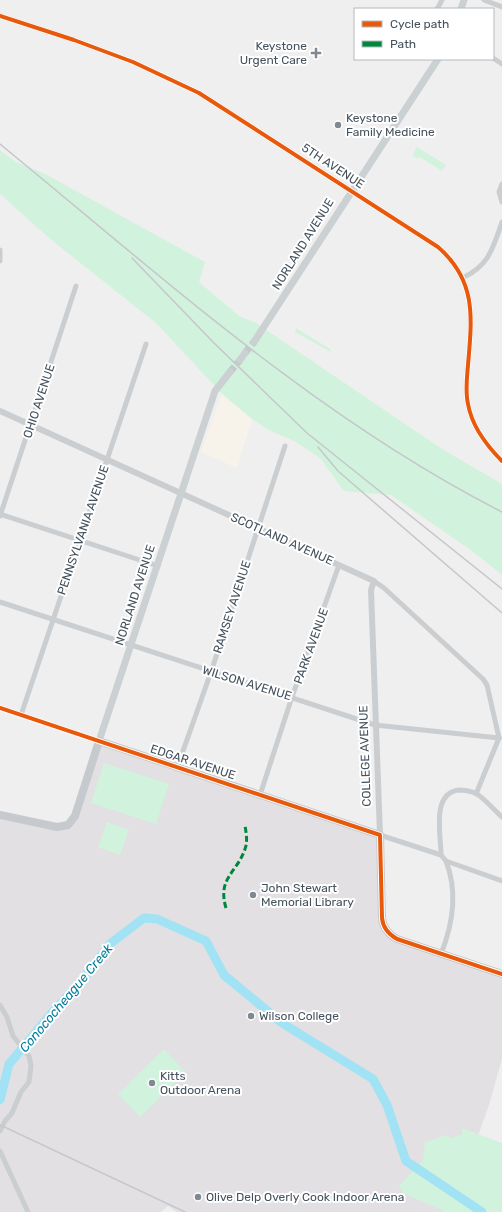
<svg xmlns="http://www.w3.org/2000/svg" width="502" height="1212" font-family="Rubik,sans-serif">
<style>
.commercial{fill:#f8f3ea}
.education{fill:#e2e0e2}
.green{fill:#d1f2dd}
.lines{fill:none;stroke-linecap:round;stroke-linejoin:round}
.river{stroke:#a1e3f4;stroke-width:9}
.secondary-tunnel{stroke:#c5c8cb;stroke-width:7;stroke-dasharray:7 3.5;stroke-linecap:butt}
.minor{stroke:#cbced0;stroke-width:5}
.tertiary{stroke:#cbced0;stroke-width:6}
.secondary{stroke:#cbd0d3;stroke-width:7}
.primary{stroke:#c6cacf;stroke-width:8}
.rail{stroke:#c5c7ca;stroke-width:1.5}
.quiet{stroke:#00873e;stroke-width:3;stroke-dasharray:6 3;stroke-linecap:butt}
.cycleway-casing{stroke:#fff;stroke-width:6}
.cycleway{stroke:#e8590c;stroke-width:4}
.poi-dot{fill:#808991;stroke:#fff;stroke-width:1.5}
.labels{text-anchor:middle;dominant-baseline:central;stroke-width:4;stroke-linejoin:round;paint-order:stroke}
.poi-label{font-size:12px;fill:#44525e;stroke:#fff;text-anchor:start}
.street-label{font-size:12px;fill:#44525e;stroke:#fff}
.water-label{font-size:13px;font-style:italic;fill:#037d9d;stroke:#fff}
</style>
<rect width="100%" height="100%" fill="#f0efef"/>
<path class="commercial" d="M222 394 252 419 237 468 201 452Z"/>
<path class="education" d="M99 741 380 835 382 918 388 933 502 974V1059L489 1105 451 1212H177L168 1206 161 1212H0V815L68 825Z"/>
<g class="green">
<path d="M417 147 446 165 442 171 420 157 419 158 414 157 413 154Z"/>
<path d="M0 150 16 162 45 174 205 262 199 282 239 316 256 323 442 449 502 484V575L472 551 391 495 344 491 320 458 296 442 267 429 252 419 222 394 156 323 49 238 0 194Z"/>
<path d="M296 328 330 349 331 352 295 332Z"/>
<path d="M104 763 169 784 156 824 91 803Z"/>
<path d="M107 822 129 830 120 855 98 847Z"/>
<path d="M164 1049 186 1072 140 1117 118 1094Z"/>
<path d="M462 1128 502 1143V1212H442V1210L403 1193 399 1186 423 1160 425 1142 446 1135 452 1138 462 1134Z"/>
</g>
<g class="lines">
<path class="river" d="M0 1100 9 1064 52 1013 83 979 111 943 144 918 157 919 206 941 224 975 282 1023 373 1079 387 1105 406 1161 482 1212"/>
<g class="secondary-tunnel">
<path d="M245 353 254 342"/>
<path d="M230 372 240 360"/>
</g>
<g class="minor">
<path d="M484 0 502 7"/>
<path d="M437 9 442 0"/>
<path d="M493 58 502 64"/>
<path d="M502 184 499 192 502 202"/>
<path d="M0 250V261"/>
<path d="M462 278C489 266 493 248 502 222"/>
<path d="M0 514 158 566"/>
<path d="M0 516 76 286"/>
<path d="M374 581 384 588 483 679 487 685 499 738"/>
<path d="M0 602 375 725 499 738"/>
<path d="M0 708 99 741"/>
<path d="M21 715 146 344"/>
<path d="M177 768 211 672 285 446"/>
<path d="M476 794 499 738"/>
<path d="M260 795 292 697 339 565"/>
<path d="M380 835 441 855 446 861 502 881"/>
<path d="M441 855C441 835 431 793 459 790 465 790 471 791 477 794 486 800 494 810 502 817"/>
<path d="M441 954C453 924 458 892 446 861"/>
<path d="M0 1005 7 1017 13 1036 29 1056 31 1066 29 1082 21 1092 12 1113 5 1121 0 1131"/>
<path d="M0 1151 28 1212"/>
</g>
<g class="tertiary">
<path d="M0 16 74 40 133 62 199 93 438 247C477 281 472 318 468 365 467 378 465 391 468 404 472 427 486 445 502 461"/>
<path d="M0 411 374 581 371 590 380 835"/>
</g>
<g class="secondary">
<path d="M461 9 464 0"/>
<path d="M254 342 438 59"/>
<path d="M240 360 245 353"/>
<path d="M99 741 215 391 230 372"/>
</g>
<path class="primary" d="M0 815 57 827 68 825 75 816 99 741 380 835 382 918C383 928 388 934 397 939L502 974"/>
<g class="rail">
<path d="M0 144C160 275 317 418 502 512"/>
<path d="M132 258 214 343 307 433 502 589"/>
<path d="M318 447 338 471 502 613"/>
<path d="M0 1125 185 1212"/>
</g>
<path class="quiet" d="M226 908C217 878 237 873 245 849 248 841 246 833 245 825"/>
<defs>
<g id="cycleway">
<path d="M0 16 74 40 133 62 199 93 438 247C477 281 472 318 468 365 467 378 465 391 468 404 472 427 486 445 502 461"/>
<path d="M0 708 380 835 382 918C383 928 388 934 397 939L502 974"/>
</g>
</defs>
<use href="#cycleway" class="cycleway-casing"/>
<use href="#cycleway" class="cycleway"/>
</g>
<g class="poi-dot">
<path d="M314 47h4v4h4v4h-4v4h-4v-4h-4v-4h4z"/>
<circle cx="338" cy="125" r="4"/>
<circle cx="253" cy="895" r="4"/>
<circle cx="251" cy="1016" r="4"/>
<circle cx="152" cy="1083" r="4"/>
<circle cx="198" cy="1197" r="4"/>
</g>
<g class="labels">
<g class="poi-label">
<text x="307" y="46" text-anchor="end">Keystone<tspan x="307" dy="14">Urgent Care</tspan></text>
<text x="346" y="118">Keystone<tspan x="346" dy="14">Family Medicine</tspan></text>
<text x="261" y="888">John Stewart<tspan x="261" dy="14">Memorial Library</tspan></text>
<text x="259" y="1016">Wilson College</text>
<text x="160" y="1076">Kitts<tspan x="160" dy="14">Outdoor Arena</tspan></text>
<text x="206" y="1197">Olive Delp Overly Cook Indoor Arena</text>
</g>
<g class="street-label">
<text transform="translate(333 166) rotate(33)">5TH AVENUE</text>
<text transform="translate(303 244) rotate(-58)">NORLAND AVENUE</text>
<text transform="translate(39 401) rotate(-72)">OHIO AVENUE</text>
<text transform="translate(83 530) rotate(-71)">PENNSYLVANIA AVENUE</text>
<text transform="translate(282 539) rotate(24)">SCOTLAND AVENUE</text>
<text transform="translate(135 595) rotate(-72)">NORLAND AVENUE</text>
<text transform="translate(232 607) rotate(-72)">RAMSEY AVENUE</text>
<text transform="translate(311 646) rotate(-70)">PARK AVENUE</text>
<text transform="translate(247 683) rotate(17)">WILSON AVENUE</text>
<text transform="translate(365 756) rotate(-92)">COLLEGE AVENUE</text>
<text transform="translate(193 762) rotate(18)">EDGAR AVENUE</text>
</g>
<g class="water-label">
<text transform="translate(66 998) rotate(-50)">Conococheague Creek</text>
</g>
</g>
<rect x="354" y="8" width="140" height="52" fill="#ffffff" stroke="#b4babf"/>
<rect x="362" y="21" width="20" height="6" fill="#e8590c" stroke="#b4babf"/>
<text x="390" y="28" font-size="12" fill="#44525e">Cycle path</text>
<rect x="362" y="41" width="20" height="6" fill="#00873e" stroke="#b4babf"/>
<text x="390" y="48" font-size="12" fill="#44525e">Path</text>
</svg>
